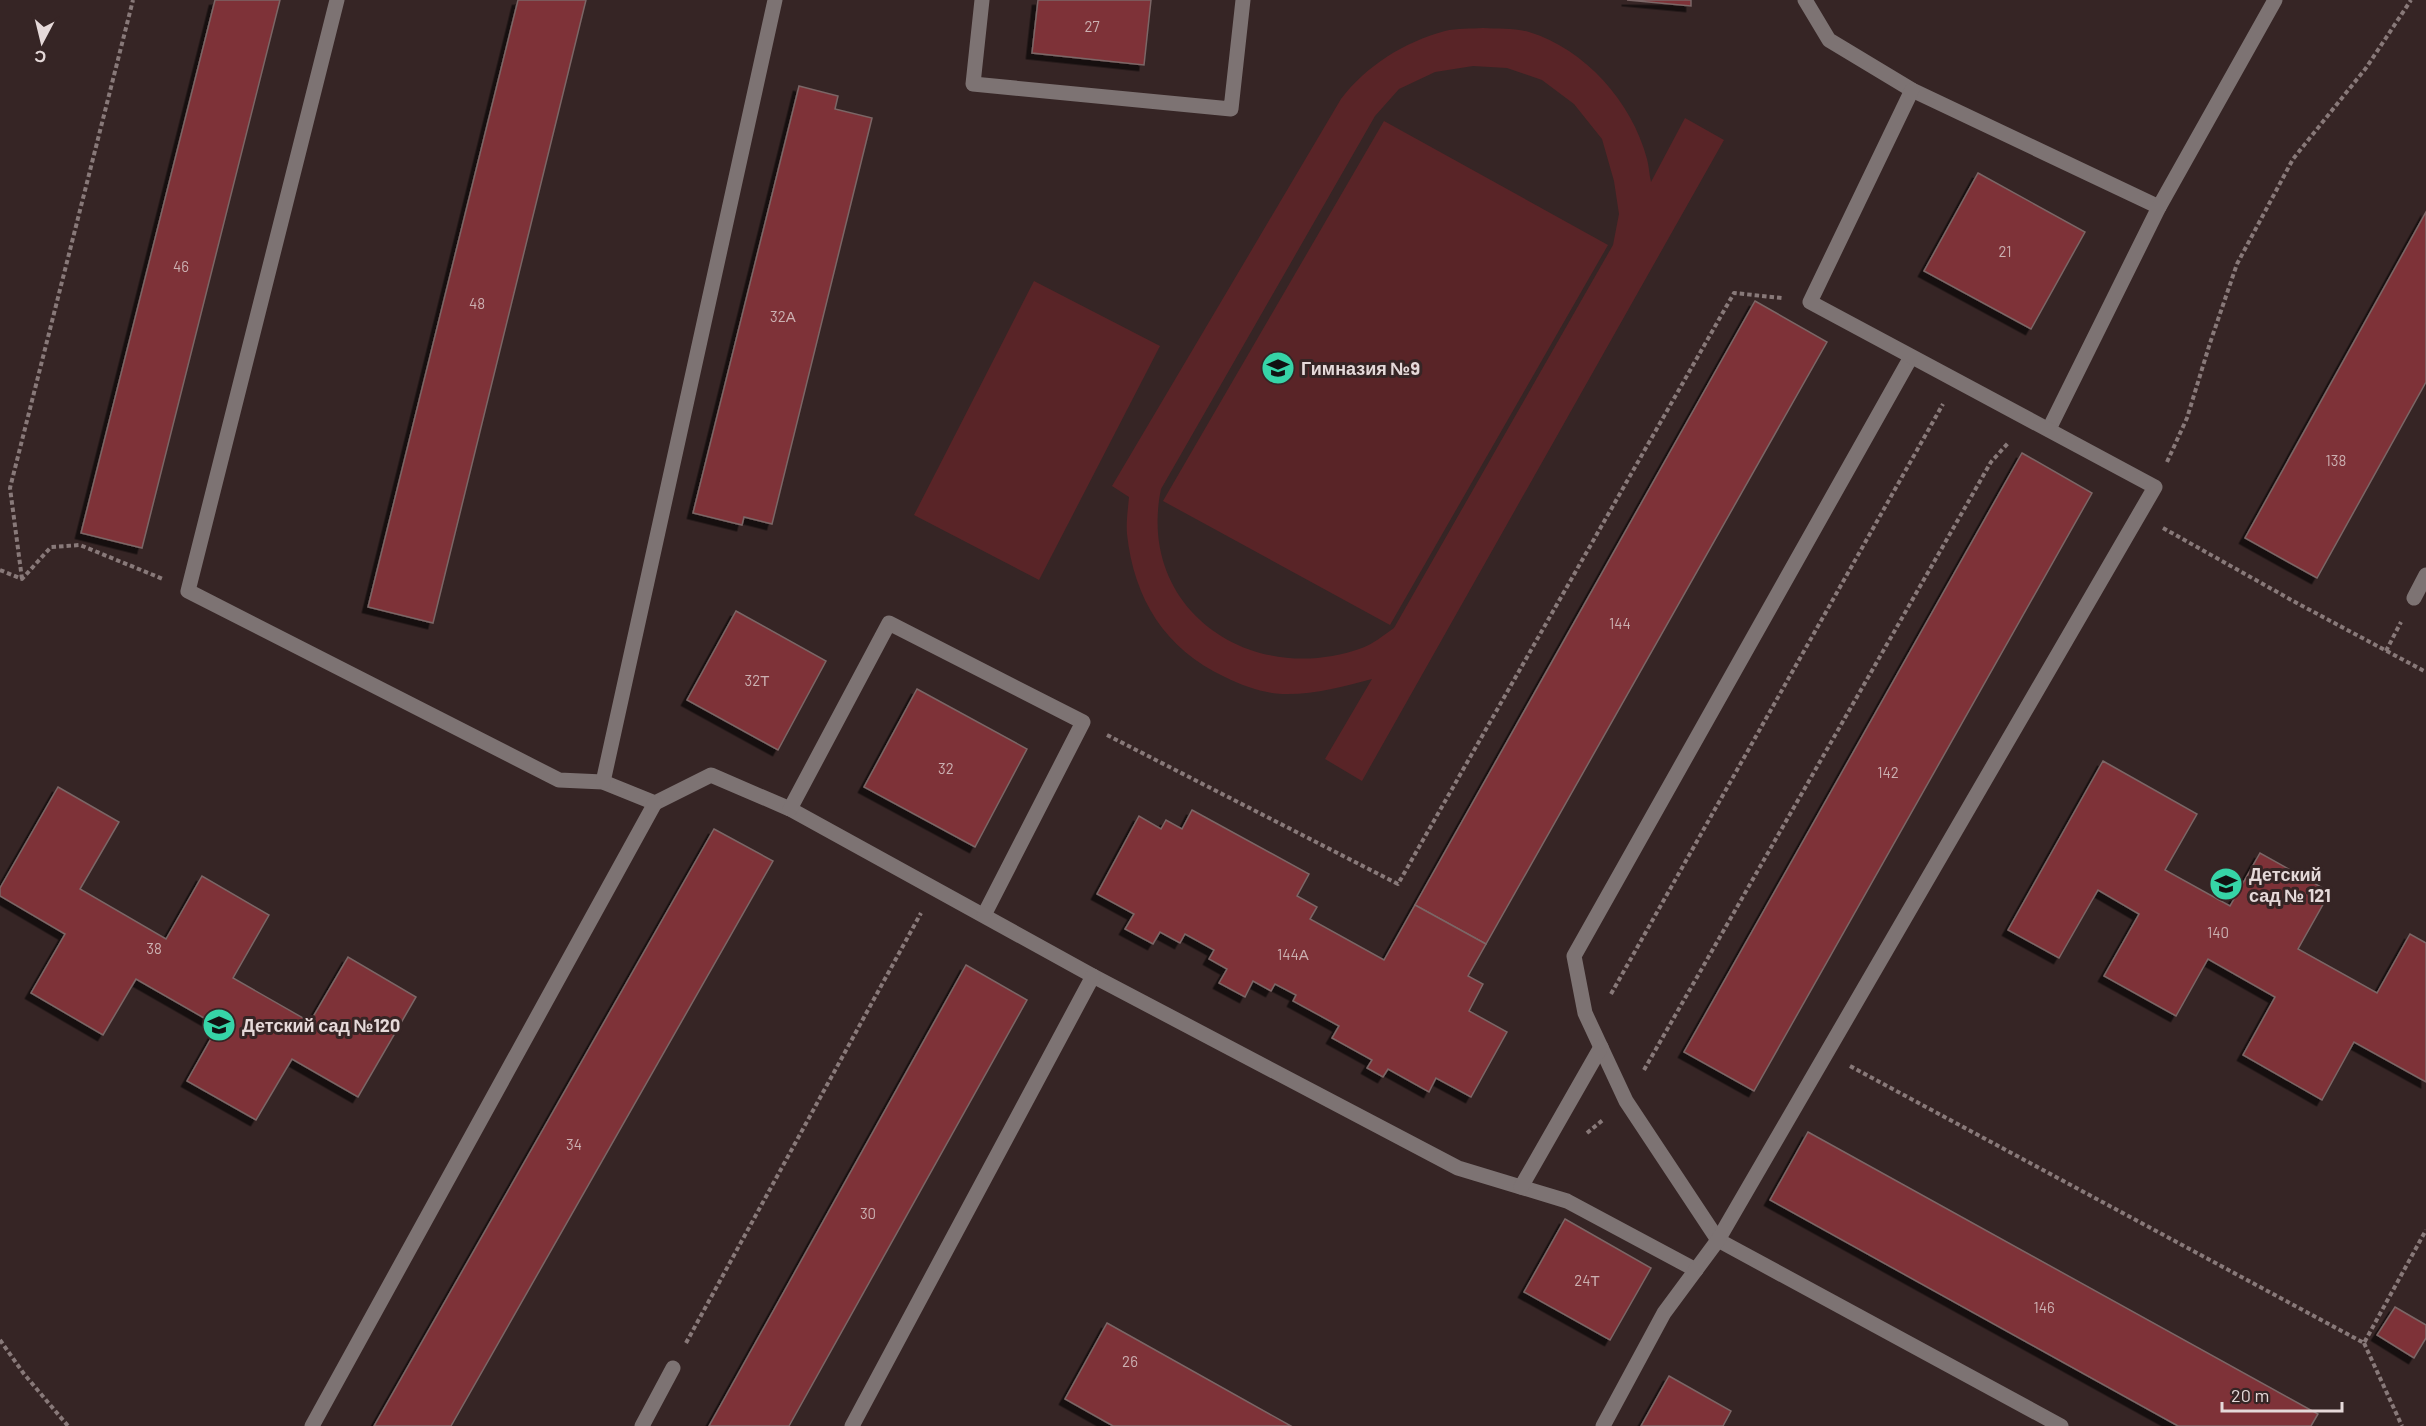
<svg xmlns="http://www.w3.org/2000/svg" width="2426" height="1426" font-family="Barlow,sans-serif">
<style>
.green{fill:#592427;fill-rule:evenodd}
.building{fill:#7e3338;stroke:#7b6666;stroke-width:1.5;filter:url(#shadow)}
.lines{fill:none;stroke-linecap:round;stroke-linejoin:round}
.path{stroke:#887979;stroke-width:4;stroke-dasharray:4.5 3;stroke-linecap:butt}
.minor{stroke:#7d7373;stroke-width:15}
.labels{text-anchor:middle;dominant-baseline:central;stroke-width:6;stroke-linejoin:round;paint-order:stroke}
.number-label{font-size:15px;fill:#cbb0b1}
.poi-label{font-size:18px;font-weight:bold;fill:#e5d9d9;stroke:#362525;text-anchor:start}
</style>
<defs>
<filter id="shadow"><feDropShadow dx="-5.5" dy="5.5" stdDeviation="0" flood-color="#0009"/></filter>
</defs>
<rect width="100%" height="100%" fill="#362525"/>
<g class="green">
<path d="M1483 28C1497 29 1515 28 1529 32 1585 49 1632 102 1647 159 1649 166 1649 174 1651 182L1685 118 1724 140 1362 781 1325 759 1372 679C1342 687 1314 695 1282 694 1263 693 1243 686 1225 677 1165 649 1134 599 1127 534 1126 522 1128 509 1129 497L1112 486 1341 99C1366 66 1404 42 1445 31 1457 28 1471 29 1483 28ZM1473 66 1507 68 1542 80 1574 104 1602 139 1614 181 1619 214 1613 245 1394 628C1384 635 1373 644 1362 648 1252 688 1136 610 1161 489L1375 116 1399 89 1435 72Z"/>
<path d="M1384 121 1608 245 1390 625 1163 501Z"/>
<path d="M1034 281 1160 346 1039 580 914 515Z"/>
</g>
<g class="building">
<path d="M215 0H280L142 548 81 533Z"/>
<path d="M518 0H586L433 623 368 607Z"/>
<path d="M1038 0H1151L1144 65 1032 53Z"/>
<path d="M1627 0H1691V6Z"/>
<path d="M799 86 838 96 835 109 872 118 772 524 744 517 742 525 693 513Z"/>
<path d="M1978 173 2085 232 2031 329 1924 271Z"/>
<path d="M2426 212V382L2317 578 2245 538Z"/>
<path d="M1755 301 1827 342 1486 944 1415 905Z"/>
<path d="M2022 453 2092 493 1754 1091 1684 1052Z"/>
<path d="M736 611 826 661 778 750 687 700Z"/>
<path d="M917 689 1027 749 975 847 864 787Z"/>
<path d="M2103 761 2197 814 2165 870 2230 906 2260 853 2330 892 2298 949 2377 993 2410 934 2426 943V1082L2354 1042 2322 1100 2243 1055 2275 997 2208 959 2176 1016 2104 976 2139 914 2098 890 2059 958 2008 930Z"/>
<path d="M58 787 119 822 80 889 166 939 202 876 269 915 233 978 310 1022 348 957 416 997 358 1097 292 1059 256 1120 187 1081 218 1026 136 979 103 1035 31 993 65 934 0 896V888Z"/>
<path d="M1192 810 1309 874 1297 896 1317 907 1310 919 1384 960 1415 905 1486 944 1468 976 1483 984 1469 1011 1507 1032 1471 1097 1436 1078 1429 1092 1388 1069 1383 1077 1367 1068 1372 1060 1332 1038 1339 1026 1293 1001 1296 995 1275 984 1271 991 1253 981 1245 997 1219 983 1227 969 1209 959 1214 950 1185 934 1180 943 1160 932 1153 944 1125 929 1134 914 1097 894 1139 816 1161 829 1166 820 1182 829Z"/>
<path d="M714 829 773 861 451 1426H374Z"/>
<path d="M966 965 1027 1000 789 1426H709Z"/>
<path d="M1808 1132 2318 1414 2311 1426H2178L1770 1200Z"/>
<path d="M1565 1219 1651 1268 1610 1340 1524 1292Z"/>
<path d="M2395 1307 2426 1325V1338L2414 1358 2377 1335Z"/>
<path d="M1107 1323 1291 1426H1113L1065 1399Z"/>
<path d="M1669 1376 1731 1411 1723 1426H1641Z"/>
</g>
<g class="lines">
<g class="path">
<path d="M2167 462 2187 418 2210 343 2237 264 2293 159 2366 68 2411 0"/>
<path d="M2163 528 2295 602 2426 672"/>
<path d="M0 570 22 579 51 547 80 545 163 579"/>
<path d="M22 579 10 488 133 0"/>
<path d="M2386 651 2401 622"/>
<path d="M1107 735 1398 884 1734 293 1782 298"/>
<path d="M1611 994 1943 404"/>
<path d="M1850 1066 2364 1343 2426 1230"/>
<path d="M1644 1070 1991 462 2009 442"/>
<path d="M1587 1133 1604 1119"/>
<path d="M0 1340 24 1374 68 1426"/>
<path d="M686 1343 921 913"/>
<path d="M2364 1343 2402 1426"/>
</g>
<g class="minor">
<path d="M337 0 188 591 559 780 603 782 655 803 711 775 790 809 1093 976 1458 1168 1567 1201 1696 1270"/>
<path d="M982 0 973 84 1231 109 1243 0"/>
<path d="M1805 0 1829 40 1912 90 2159 207"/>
<path d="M1911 357 1574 956 1585 1013 1626 1101 1718 1240 2061 1426"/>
<path d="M2049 429 2159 207 2275 0"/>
<path d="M2414 598 2426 575"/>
<path d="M603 782 775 0"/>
<path d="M790 809 889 623 1083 722 984 915"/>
<path d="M1521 1187 1601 1047"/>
<path d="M312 1426 655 803"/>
<path d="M642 1426 673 1368"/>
<path d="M852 1426 1093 976"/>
<path d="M1603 1426 1664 1313 1718 1240 2155 487 1810 302 1912 90"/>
</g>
</g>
<defs>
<symbol id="school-disc" viewBox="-11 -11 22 22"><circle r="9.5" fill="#36d4a7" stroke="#362525"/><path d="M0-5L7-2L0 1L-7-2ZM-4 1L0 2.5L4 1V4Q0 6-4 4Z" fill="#111"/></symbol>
</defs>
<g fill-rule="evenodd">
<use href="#school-disc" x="1259" y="349" width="38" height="38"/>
<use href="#school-disc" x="2207" y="865" width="38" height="38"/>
<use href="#school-disc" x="200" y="1006" width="38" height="38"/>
</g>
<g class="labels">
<g class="number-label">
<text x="1092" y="26">27</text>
<text x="2005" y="251">21</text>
<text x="181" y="266">46</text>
<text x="477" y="303">48</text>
<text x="783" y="316">32А</text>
<text x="2336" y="460">138</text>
<text x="1620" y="623">144</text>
<text x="757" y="680">32Т</text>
<text x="946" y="768">32</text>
<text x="1888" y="772">142</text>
<text x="2218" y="932">140</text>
<text x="154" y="948">38</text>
<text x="1293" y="954">144А</text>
<text x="574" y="1144">34</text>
<text x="868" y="1213">30</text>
<text x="1587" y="1280">24Т</text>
<text x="2044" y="1307">146</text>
<text x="1130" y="1361">26</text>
</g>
<g class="poi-label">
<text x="1301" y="368">Гимназия №9</text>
<text x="2249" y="874">Детский<tspan x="2249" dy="21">сад № 121</tspan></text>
<text x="242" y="1025">Детский сад №120</text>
</g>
</g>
<g transform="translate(42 42) rotate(187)" stroke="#362525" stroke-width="4.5" paint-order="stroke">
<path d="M0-4.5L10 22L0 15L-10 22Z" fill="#e5d9d9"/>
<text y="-9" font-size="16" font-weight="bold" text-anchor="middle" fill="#e5d9d9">С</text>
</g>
<path d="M2222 1402v9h120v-9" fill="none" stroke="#e5d9d9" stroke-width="3"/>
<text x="2231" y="1402" font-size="18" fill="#e5d9d9" stroke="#362525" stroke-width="4.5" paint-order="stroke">20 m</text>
</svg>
